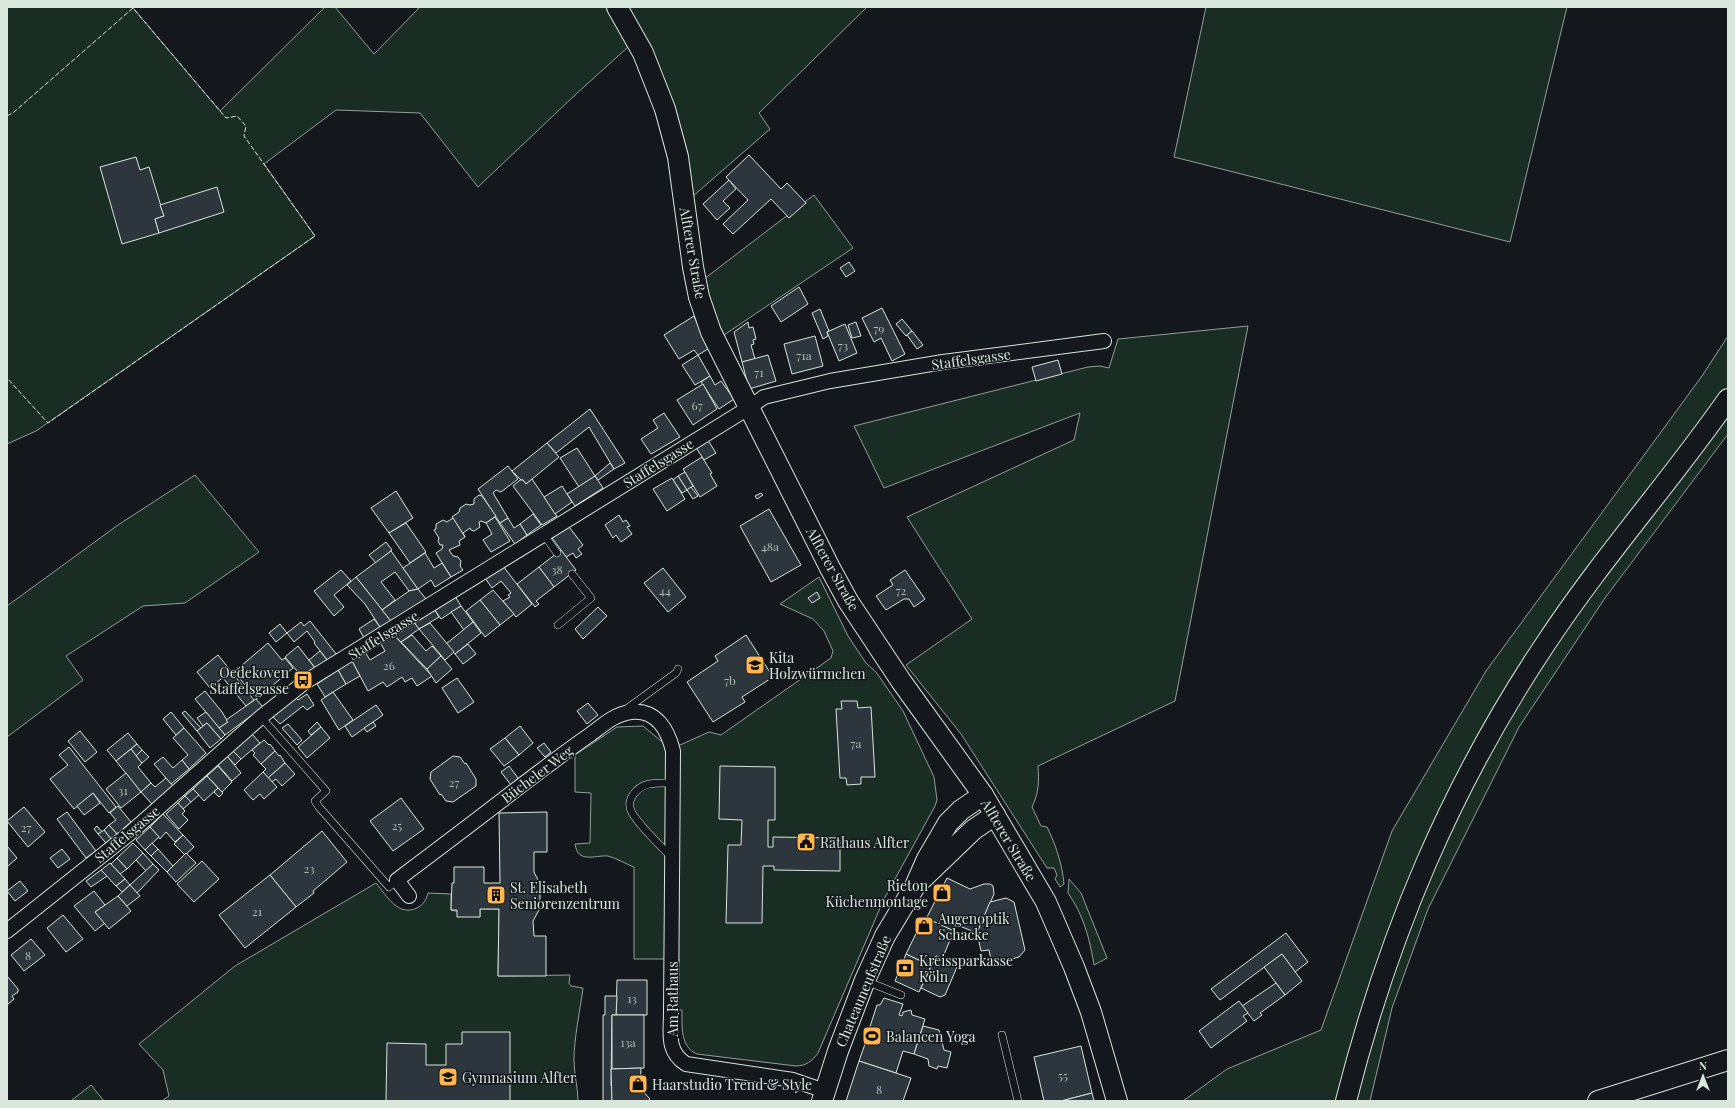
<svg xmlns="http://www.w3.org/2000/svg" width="1735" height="1108" font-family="'Playfair Display',serif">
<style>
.green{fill:#1a2d24;stroke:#939e99}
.building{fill:#2c363c;stroke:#d8e6dc}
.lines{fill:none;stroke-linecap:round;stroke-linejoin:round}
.lane-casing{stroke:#d8e6dc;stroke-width:8}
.street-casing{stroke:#d8e6dc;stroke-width:16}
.secondary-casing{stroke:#d8e6dc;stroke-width:22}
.lane{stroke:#14181c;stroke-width:7}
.street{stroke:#14181c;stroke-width:14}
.secondary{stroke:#14181c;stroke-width:20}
.fence{stroke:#d8e6dc;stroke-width:1;stroke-dasharray:5 2;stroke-linecap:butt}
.labels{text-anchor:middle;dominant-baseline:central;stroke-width:3;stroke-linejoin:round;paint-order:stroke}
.number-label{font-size:12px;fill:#adbab4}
.street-label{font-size:14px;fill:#d8e6dc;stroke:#14181c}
.poi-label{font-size:14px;fill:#d8e6dc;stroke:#14181c;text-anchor:start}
</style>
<rect width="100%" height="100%" fill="#14181c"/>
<g class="green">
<path d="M7 7H134L133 8 220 111 325 7H335L374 54 420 7H606L628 47 575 95 478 187 420 113 336 110 264 164 315 236 36 431 7 444Z"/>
<path d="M627 7H867L759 113 770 129 692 197C689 179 688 160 684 143 674 94 652 49 627 7Z"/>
<path d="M1206 7H1567L1510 242 1174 157Z"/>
<path d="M814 195 853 248 724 335 717 320 704 279Z"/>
<path d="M1248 326 1175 701 1038 766C1039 781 1039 793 1032 807L1041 826 1047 827C1056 845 1062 864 1064 884L1060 887 1055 879 1057 875 1054 868H1047L961 734 906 665 972 619 907 517 1074 440 1080 413 884 488 854 426 1088 367 1100 366 1109 368 1118 339Z"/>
<path d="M1728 336V434L1605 598 1519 727 1428 909 1392 1008 1370 1101H1183L1227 1069 1321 1030 1392 831 1486 671 1702 376Z"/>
<path d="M195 475 259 552 185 603 143 606 66 656 83 680 7 737V606L118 525Z"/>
<path d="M819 577 848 636 866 663 876 672 903 711 934 777 937 800 935 806 884 899 818 1053C812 1061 806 1066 796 1066L697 1054C680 1047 682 1026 682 1010H678L679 959H634V867C626 864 616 858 608 856 594 855 578 864 575 844L590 843 591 793 575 792V755L617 727 643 726 661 741 680 745 709 732 721 735 831 658 833 651 824 631 813 619 780 604Z"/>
<path d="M1069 879 1081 893 1107 958 1094 965C1090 939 1083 914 1068 893Z"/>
<path d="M376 883C387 896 398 917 417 908 424 904 426 900 428 893L451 894V910L480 917V909H499L498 976 570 975 569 983 571 986 583 988C580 1011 574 1038 574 1060 574 1075 578 1087 578 1101H162L169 1096 163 1070 139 1044 235 966Z"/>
<path d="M91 1085 104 1101H71Z"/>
</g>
<g class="building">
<path d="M749 155 781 189 787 183 806 203 789 218 771 199 733 234 723 224 748 200 726 177Z"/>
<path d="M136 157 140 170 149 167 164 216 155 219 159 233 122 244 100 167Z"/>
<path d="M729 180 736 189 723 201 730 208 717 220 703 204Z"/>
<path d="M217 187 224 212 159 233 155 219 164 216 160 205Z"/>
<path d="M849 262 855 271 846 277 840 268Z"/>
<path d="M799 287 808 304 781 322 771 306Z"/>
<path d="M882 308 905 354 892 361 881 338 874 342 862 318Z"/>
<path d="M820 309 829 331 827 332 828 336 823 339 812 313Z"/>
<path d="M694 316 708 349 698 355 694 350 679 359 664 335Z"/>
<path d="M902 319 912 331 906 336 896 324Z"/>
<path d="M748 322 749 328 753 327 756 339 753 340 754 344 751 345 755 359 742 362 734 332Z"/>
<path d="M856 322 861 336 852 338 848 325Z"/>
<path d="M845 324 857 353 839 361 827 332Z"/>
<path d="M912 331 923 345 917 349 907 335Z"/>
<path d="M815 336 823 366 792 374 784 344Z"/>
<path d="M698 355 710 376 695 385 682 365Z"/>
<path d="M768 355 776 381 749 389 742 362Z"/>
<path d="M1058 360 1062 374 1036 381 1032 367Z"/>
<path d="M710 376 715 385 721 381 734 399 719 409 701 382Z"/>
<path d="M703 384 717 409 693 425 677 400Z"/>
<path d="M590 409 625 463 614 469 589 427 556 453 547 443Z"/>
<path d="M664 413 680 437 651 454 641 439 658 428 653 420Z"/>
<path d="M707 439 716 453 704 460 695 446Z"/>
<path d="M547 443 559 457 526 484 523 480H521L512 471Z"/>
<path d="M577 448 595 476 579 487 560 458Z"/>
<path d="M702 457 712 473 710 474 717 486 700 497 683 469Z"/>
<path d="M610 463 614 469 598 480 595 476Z"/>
<path d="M508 466 518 479 501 492 496 490 493 493 508 518 500 523 478 489Z"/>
<path d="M685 472 693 486 687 490 678 476Z"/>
<path d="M595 476 603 488 575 506 567 494Z"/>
<path d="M678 476 687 490 682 493 673 480Z"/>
<path d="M672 478 685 499 667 511 653 489Z"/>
<path d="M532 479 557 516 542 525 513 486 520 480H523L526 484Z"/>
<path d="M562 486 572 502 555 514 544 497Z"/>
<path d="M691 487 698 496 693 499 687 490Z"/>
<path d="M396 491 413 518 389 533 371 508Z"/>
<path d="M761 493 763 495 757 499 755 496Z"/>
<path d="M479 495 482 496 496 516 486 523 481 521 479 522 480 527 474 531 471 530 470 528 463 533 465 537 452 517 459 512 460 508 466 504 470 505 474 504V499Z"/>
<path d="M769 509 801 565 771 582 740 526Z"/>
<path d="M533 514 541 525 527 535 520 524Z"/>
<path d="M619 515 623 522 626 520 630 526 627 527 632 534 621 542 616 535 613 538 605 525Z"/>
<path d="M495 517 510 541 491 552 483 540 492 534 486 523Z"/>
<path d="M453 518 465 537 459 541 460 545 449 550 453 556 458 557 461 561 460 566 463 570 451 577 436 553 442 549 443 545H440L438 541 439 538 434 530 436 529V524L443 520 447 522Z"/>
<path d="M508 518 514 528 520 524 527 535 515 544 500 523Z"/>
<path d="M406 523 426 552 410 563 389 533Z"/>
<path d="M569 527 583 545 578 549 582 554 576 558 573 553 566 557 552 538Z"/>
<path d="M386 542 392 550 376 563 369 555Z"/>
<path d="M561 550 576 570 554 587 539 567Z"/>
<path d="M391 551 418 589 409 591 395 572 381 582 395 600 382 610 356 577Z"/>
<path d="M425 553 434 568 442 563 451 577 435 587 431 580 418 589 403 568Z"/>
<path d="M503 566 532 604 516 617 503 601 510 597 508 595 511 593 501 581 492 588 485 578Z"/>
<path d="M539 567 554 587 536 601 539 604 535 607 517 584Z"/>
<path d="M663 568 686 597 668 612 644 583Z"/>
<path d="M341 570 351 581 334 595 344 607 334 616 314 591Z"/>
<path d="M905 570 925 599 914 607 909 599H904L886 610 876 596 893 585 890 580Z"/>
<path d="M356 577 391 621 380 627 365 604 347 585Z"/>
<path d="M418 589 426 599 391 621 382 610 409 591Z"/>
<path d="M493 590 514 614 500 625 480 600Z"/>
<path d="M817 592 820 598 812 603 808 598Z"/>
<path d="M455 596 461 606 441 619 434 609Z"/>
<path d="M480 600 500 625 485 637 466 611Z"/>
<path d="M461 606 473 622 464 630 451 612Z"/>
<path d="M433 607 439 617 419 629 413 621Z"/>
<path d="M598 607 607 616 583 639 575 629Z"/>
<path d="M374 619 380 627 364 638 359 629Z"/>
<path d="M310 621 337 655 328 661 314 643 315 642 307 631 294 642 287 633 301 622 304 626Z"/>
<path d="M413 621 419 629 401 642 394 635Z"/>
<path d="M473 622 481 633 455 654 446 644Z"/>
<path d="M430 623 454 652 445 660 419 629Z"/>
<path d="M280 624 287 633 276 642 269 633Z"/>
<path d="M394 635 432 676 417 686 412 678 405 682 402 677 387 687 383 682 368 691 352 661 365 652 370 660 385 651 381 644Z"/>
<path d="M412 635 426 651 432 646 441 656 427 669 401 642Z"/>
<path d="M746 635 773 677 742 697 745 702 713 722 687 682 718 661 715 656Z"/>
<path d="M268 643 282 660 285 658 293 668 257 699 234 672Z"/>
<path d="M468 644 476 654 463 664 455 654Z"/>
<path d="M298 646 315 668 303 678 285 657Z"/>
<path d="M320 651 327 660 316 669 309 660Z"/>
<path d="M218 655 231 671 210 688 197 672Z"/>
<path d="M441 656 452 669 436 683 427 669Z"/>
<path d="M352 661 360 676 346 684 338 670Z"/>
<path d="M338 670 346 684 325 697 317 684Z"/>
<path d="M231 671 254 700 246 706 223 678Z"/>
<path d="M457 678 474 702 458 713 442 688Z"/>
<path d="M205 691 222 712 228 722 219 728 195 699Z"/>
<path d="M333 692 353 720 339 730 321 700Z"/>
<path d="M307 694 314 705 307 710 303 706 280 724 272 716 296 698 298 700Z"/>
<path d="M256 699 263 707 225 735 219 728 228 722 226 720Z"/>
<path d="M841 701H857L858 708 871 707 875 777H861V784L847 785 846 778H840L836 709H842Z"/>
<path d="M588 703 598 715 587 724 577 711Z"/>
<path d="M376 705 383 715 352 737 345 726Z"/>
<path d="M185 711 201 728 197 731 182 713Z"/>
<path d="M171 712 184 728 176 735 163 719Z"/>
<path d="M206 712 225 735 221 739 207 723 203 726 197 718Z"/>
<path d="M317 722 321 727 311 735 308 731Z"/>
<path d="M373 722 376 726 367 732 364 728Z"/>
<path d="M207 723 221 739 210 748 197 731Z"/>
<path d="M288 724 302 740 297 745 282 728Z"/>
<path d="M520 726 533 743 519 755 505 738Z"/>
<path d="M321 727 330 738 307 758 298 747Z"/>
<path d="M184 728 206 753 189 769 182 760 188 755 173 738Z"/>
<path d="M80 731 97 752 85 762 68 741Z"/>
<path d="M128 733 137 744 116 761 107 750Z"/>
<path d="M251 733 260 743 241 759 231 749Z"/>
<path d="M505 738 519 755 504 766 490 749Z"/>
<path d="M264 740 269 745 270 744 275 751 261 764 253 755 255 753 252 750Z"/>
<path d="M544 743 551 752 545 757 537 748Z"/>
<path d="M137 744 142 750 136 756 131 749Z"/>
<path d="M69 747 116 807 109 813 93 793 74 809 50 779 68 765 59 755Z"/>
<path d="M131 749 142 763 138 767 151 783 141 792 116 761Z"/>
<path d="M231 749 241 759 235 765 226 755Z"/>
<path d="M142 750 149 757 142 763 136 756Z"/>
<path d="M275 751 279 756 280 755 285 763 268 778 263 772 266 769 261 764Z"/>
<path d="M227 756 241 773 232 781 217 764Z"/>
<path d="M453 756 460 757 465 764 466 763 476 779V786L453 802 446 801 441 794 440 795 430 779 431 772Z"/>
<path d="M163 757 173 768 182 760 189 769 171 784 154 764Z"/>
<path d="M285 763 295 774 282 786 276 779 272 782 268 778Z"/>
<path d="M218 766 232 782 222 792 207 776Z"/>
<path d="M509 766 518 778 511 785 501 772Z"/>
<path d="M720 766 775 767V820H768V847H773V837L840 838V871L774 870V866H763L762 923H726L728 845H741L742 820 719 819Z"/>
<path d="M263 772 277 787 264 799 260 794 253 800 244 790Z"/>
<path d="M126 773 141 792 121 808 106 789Z"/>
<path d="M207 776 218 788 204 801 193 789Z"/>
<path d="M166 778 173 786 152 804 141 792 151 783 155 787Z"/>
<path d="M218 788 223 793 219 797 214 792Z"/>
<path d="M193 789 199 795 191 802 185 796Z"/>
<path d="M93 793 100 803 84 815 77 806Z"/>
<path d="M185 796 191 802 183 809 178 803Z"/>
<path d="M401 798 424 829 393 851 370 821Z"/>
<path d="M178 803 185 811 182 814 188 820 179 829 166 814Z"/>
<path d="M118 806 131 822 117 834 109 825 116 820 110 813Z"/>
<path d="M24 807 45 832 28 847 7 821Z"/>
<path d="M67 812 96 851 86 858 57 819Z"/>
<path d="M547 812V852H534V872L540 884V897L539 910 533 921 534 936H546V976H498L499 909H480V917H457V910H451L452 883H454V867H484V883H500L499 813Z"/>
<path d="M163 814 183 835 175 842 166 832 160 839 150 827Z"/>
<path d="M109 825 117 834 111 839 104 830Z"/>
<path d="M97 826 102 832 98 834 94 829Z"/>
<path d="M150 827 159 837 145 850 136 840Z"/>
<path d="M104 830 111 839 106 843 98 834Z"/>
<path d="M322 831 347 862 313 891 314 893 296 907 270 875Z"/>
<path d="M183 835 194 847 185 855 174 844Z"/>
<path d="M133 843 143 853 127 869 117 858Z"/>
<path d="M152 843 158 849 151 856 145 850Z"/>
<path d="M7 846 17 858 7 867Z"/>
<path d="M62 849 70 859 58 868 50 858Z"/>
<path d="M158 849 173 866 167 872 151 856Z"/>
<path d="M143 853 153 864 146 871 136 860Z"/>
<path d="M186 853 196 863 176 882 167 872Z"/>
<path d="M117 858 127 869 120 874 111 864Z"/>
<path d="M202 861 219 879 194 902 177 884Z"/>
<path d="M110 863 125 879 116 886 101 870Z"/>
<path d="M153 864 159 870 137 893 130 885Z"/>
<path d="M101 870 107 876 91 887 86 881Z"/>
<path d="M270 875 296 907 245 948 219 915Z"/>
<path d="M947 878 970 889 984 884H990L993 886 994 894 977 933 957 925 954 931 926 919Z"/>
<path d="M125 879 130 885 122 892 116 886Z"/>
<path d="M20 881 28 891 15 901 7 891Z"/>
<path d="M130 885 140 896 127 906 118 896Z"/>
<path d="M94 891 105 905 95 912 105 923 95 931 74 906Z"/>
<path d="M118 896 131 911 109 929 95 912Z"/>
<path d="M1006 898 1014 902 1025 950 1019 957 1004 961 1003 957 991 960 989 950 981 951 977 933 990 902Z"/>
<path d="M63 915 83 939 66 952 47 928Z"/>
<path d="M924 917 954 931 942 959 936 956 931 966 906 954Z"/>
<path d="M1286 933 1308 962 1295 972 1282 954 1220 1000 1211 989Z"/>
<path d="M31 939 45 955 24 971 11 955Z"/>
<path d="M906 954 931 966 919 992 895 981Z"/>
<path d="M1282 954 1302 981 1285 995 1264 967Z"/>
<path d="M936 956 957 967 945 995 940 997 921 988Z"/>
<path d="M7 976 18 989V992L12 996 14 999 7 1005Z"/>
<path d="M617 980H647V1015H616Z"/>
<path d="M1276 983 1285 995 1260 1013 1262 1015 1254 1021 1242 1006Z"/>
<path d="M605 996H617L616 1015H612L611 1086H612V1101H603V1015H605Z"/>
<path d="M884 998 903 1004 899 1015 902 1016 903 1012 911 1010 912 1015 925 1019 914 1054 903 1051 896 1073 859 1061 866 1041 871 1043 872 1041 866 1039 877 1005H880Z"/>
<path d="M1239 1001 1248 1013 1243 1016 1247 1021 1211 1048 1199 1031Z"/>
<path d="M612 1015H644V1068L611 1069 612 1068Z"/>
<path d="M923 1026 939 1030 944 1050 951 1052 947 1068 938 1066 937 1069 929 1066 928 1059 914 1054Z"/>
<path d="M462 1032H510V1101H386L387 1043 426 1044V1065H446V1044H462Z"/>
<path d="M1081 1046 1092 1093 1061 1101H1044L1034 1057Z"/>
<path d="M859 1061 911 1078 903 1101H846Z"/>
<path d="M641 1068 640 1088 650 1099 648 1101H612L611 1069Z"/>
<path d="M1092 1093 1094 1101H1061Z"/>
</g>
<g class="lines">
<defs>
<g id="lane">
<path d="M544 535 557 553"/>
<path d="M558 625 591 598 572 574"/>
<path d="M625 710 676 673 678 669"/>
<path d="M261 717 326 791 315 801 319 807 389 887 397 880"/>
<path d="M671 857C663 848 630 817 630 807 629 803 631 798 633 795 642 781 658 783 673 783"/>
<path d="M866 981 901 995"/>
<path d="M1002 1035 1018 1101"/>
</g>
<g id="street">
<path d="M409 896 397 880C437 850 478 819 518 788 542 770 566 751 591 734 603 725 615 714 631 712 656 709 668 730 673 751L671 1012C671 1033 666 1051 686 1064L793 1080 825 1091"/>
<path d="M7 931 129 834 261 717 305 682 750 407 764 397 830 381 943 362 1104 341"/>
</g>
<g id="secondary">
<path d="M617 7 643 53 665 109 678 157 693 267 699 297 711 332 830 568 848 601 901 681 983 795 1046 902 1074 967 1091 1012 1117 1101"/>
<path d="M922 879 973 830 995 815"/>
<path d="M822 1101 838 1051 865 980 885 936 915 886 927 859 948 823 961 810 983 795"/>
<path d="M1346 1101C1388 935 1451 785 1546 643 1602 558 1670 482 1728 399"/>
<path d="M1598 1101 1728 1060"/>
</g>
</defs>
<use href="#lane" class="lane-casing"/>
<use href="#street" class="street-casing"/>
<use href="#secondary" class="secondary-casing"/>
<use href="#lane" class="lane"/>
<use href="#street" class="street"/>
<use href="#secondary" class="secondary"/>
<path class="fence" d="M7 116 14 112 133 8 226 118 237 116 246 126 244 136 315 236 48 423 7 378"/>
</g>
<defs>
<symbol id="school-square" viewBox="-11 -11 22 22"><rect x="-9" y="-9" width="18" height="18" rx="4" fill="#ffb74d" stroke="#14181c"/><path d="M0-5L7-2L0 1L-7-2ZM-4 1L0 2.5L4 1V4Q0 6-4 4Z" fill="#111"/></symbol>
<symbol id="bus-square" viewBox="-11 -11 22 22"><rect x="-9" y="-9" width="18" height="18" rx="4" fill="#ffb74d" stroke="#14181c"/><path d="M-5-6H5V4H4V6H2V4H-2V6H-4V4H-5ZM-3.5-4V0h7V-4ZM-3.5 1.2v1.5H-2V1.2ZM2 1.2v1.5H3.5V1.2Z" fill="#111"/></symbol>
<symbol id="civic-square" viewBox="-11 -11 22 22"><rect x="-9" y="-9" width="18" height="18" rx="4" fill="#ffb74d" stroke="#14181c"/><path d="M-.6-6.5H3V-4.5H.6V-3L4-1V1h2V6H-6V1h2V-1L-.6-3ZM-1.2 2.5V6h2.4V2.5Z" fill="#111"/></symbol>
<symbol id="shop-square" viewBox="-11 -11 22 22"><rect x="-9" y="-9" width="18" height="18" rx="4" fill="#ffb74d" stroke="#14181c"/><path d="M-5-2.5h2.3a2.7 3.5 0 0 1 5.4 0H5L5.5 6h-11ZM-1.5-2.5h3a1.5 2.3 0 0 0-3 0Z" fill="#111"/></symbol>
<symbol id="building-square" viewBox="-11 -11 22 22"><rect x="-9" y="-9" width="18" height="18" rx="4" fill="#ffb74d" stroke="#14181c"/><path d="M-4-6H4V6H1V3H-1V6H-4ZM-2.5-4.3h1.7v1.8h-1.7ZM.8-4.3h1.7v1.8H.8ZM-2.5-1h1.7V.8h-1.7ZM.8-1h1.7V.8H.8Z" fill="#111"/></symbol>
<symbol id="bank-square" viewBox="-11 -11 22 22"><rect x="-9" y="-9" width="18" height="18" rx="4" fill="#ffb74d" stroke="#14181c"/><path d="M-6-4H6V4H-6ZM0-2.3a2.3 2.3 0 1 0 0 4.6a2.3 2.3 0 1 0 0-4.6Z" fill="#111"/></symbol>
<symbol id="stadium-square" viewBox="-11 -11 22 22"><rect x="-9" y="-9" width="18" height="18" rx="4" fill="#ffb74d" stroke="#14181c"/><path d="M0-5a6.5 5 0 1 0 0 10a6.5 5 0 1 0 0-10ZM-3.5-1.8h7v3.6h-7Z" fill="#111"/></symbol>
</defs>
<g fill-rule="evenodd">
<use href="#school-square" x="744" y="654" width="22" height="22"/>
<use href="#bus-square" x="292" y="669" width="22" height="22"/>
<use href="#civic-square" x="795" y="831" width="22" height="22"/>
<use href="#shop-square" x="931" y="882" width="22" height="22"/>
<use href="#building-square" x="485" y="884" width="22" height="22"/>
<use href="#shop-square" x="913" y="915" width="22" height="22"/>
<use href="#bank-square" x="894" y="957" width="22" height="22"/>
<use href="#stadium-square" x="861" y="1025" width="22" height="22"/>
<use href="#school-square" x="437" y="1066" width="22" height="22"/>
<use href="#shop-square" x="627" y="1073" width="22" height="22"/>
</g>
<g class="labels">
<g class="number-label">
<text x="879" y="328">79</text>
<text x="843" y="345">73</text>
<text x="804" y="355">71a</text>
<text x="759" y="372">71</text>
<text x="697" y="405">67</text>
<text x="770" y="546">48a</text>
<text x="557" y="569">38</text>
<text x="665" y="590">44</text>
<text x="901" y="590">72</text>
<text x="389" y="665">26</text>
<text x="730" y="680">7b</text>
<text x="856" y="743">7a</text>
<text x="454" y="782">27</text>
<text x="123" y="790">31</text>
<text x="397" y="825">25</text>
<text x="26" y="827">27</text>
<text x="309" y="868">23</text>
<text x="257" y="911">21</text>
<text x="28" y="955">8</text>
<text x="632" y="998">13</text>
<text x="628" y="1042">13a</text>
<text x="1063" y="1075">55</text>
<text x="879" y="1089">8</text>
</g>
<g class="street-label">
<text transform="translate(693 253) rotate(80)">Alfterer Straße</text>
<text transform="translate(971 359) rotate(-8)">Staffelsgasse</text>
<text transform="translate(658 463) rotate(-32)">Staffelsgasse</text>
<text transform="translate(833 569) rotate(61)">Alfterer Straße</text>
<text transform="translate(383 635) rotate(-32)">Staffelsgasse</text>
<text transform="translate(537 774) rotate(-37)">Bücheler Weg</text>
<text transform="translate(127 834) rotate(-40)">Staffelsgasse</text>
<text transform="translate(1009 840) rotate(59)">Alfterer Straße</text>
<text transform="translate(863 991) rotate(-67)">Chateauneufstraße</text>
<text transform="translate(672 999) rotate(-90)">Am Rathaus</text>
</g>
<g class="poi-label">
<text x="769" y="657">Kita<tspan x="769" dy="16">Holzwürmchen</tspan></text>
<text x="289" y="672" text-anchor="end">Oedekoven<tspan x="289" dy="16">Staffelsgasse</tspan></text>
<text x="820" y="842">Rathaus Alfter</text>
<text x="928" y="885" text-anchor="end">Rieton<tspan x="928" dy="16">Küchenmontage</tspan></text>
<text x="510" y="887">St. Elisabeth<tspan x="510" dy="16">Seniorenzentrum</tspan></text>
<text x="938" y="918">Augenoptik<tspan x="938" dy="16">Schacke</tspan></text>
<text x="919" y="960">Kreissparkasse<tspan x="919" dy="16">Köln</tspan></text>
<text x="886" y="1036">Balancen Yoga</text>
<text x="462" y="1077">Gymnasium Alfter</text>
<text x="652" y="1084">Haarstudio Trend &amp; Style</text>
</g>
</g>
<rect width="1735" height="1108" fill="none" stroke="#d8e6dc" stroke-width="16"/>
<g transform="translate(1703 1076)" stroke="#14181c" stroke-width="3" paint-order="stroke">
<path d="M0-3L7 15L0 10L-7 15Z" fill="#d8e6dc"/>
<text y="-6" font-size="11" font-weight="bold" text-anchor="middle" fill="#d8e6dc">N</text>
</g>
</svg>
